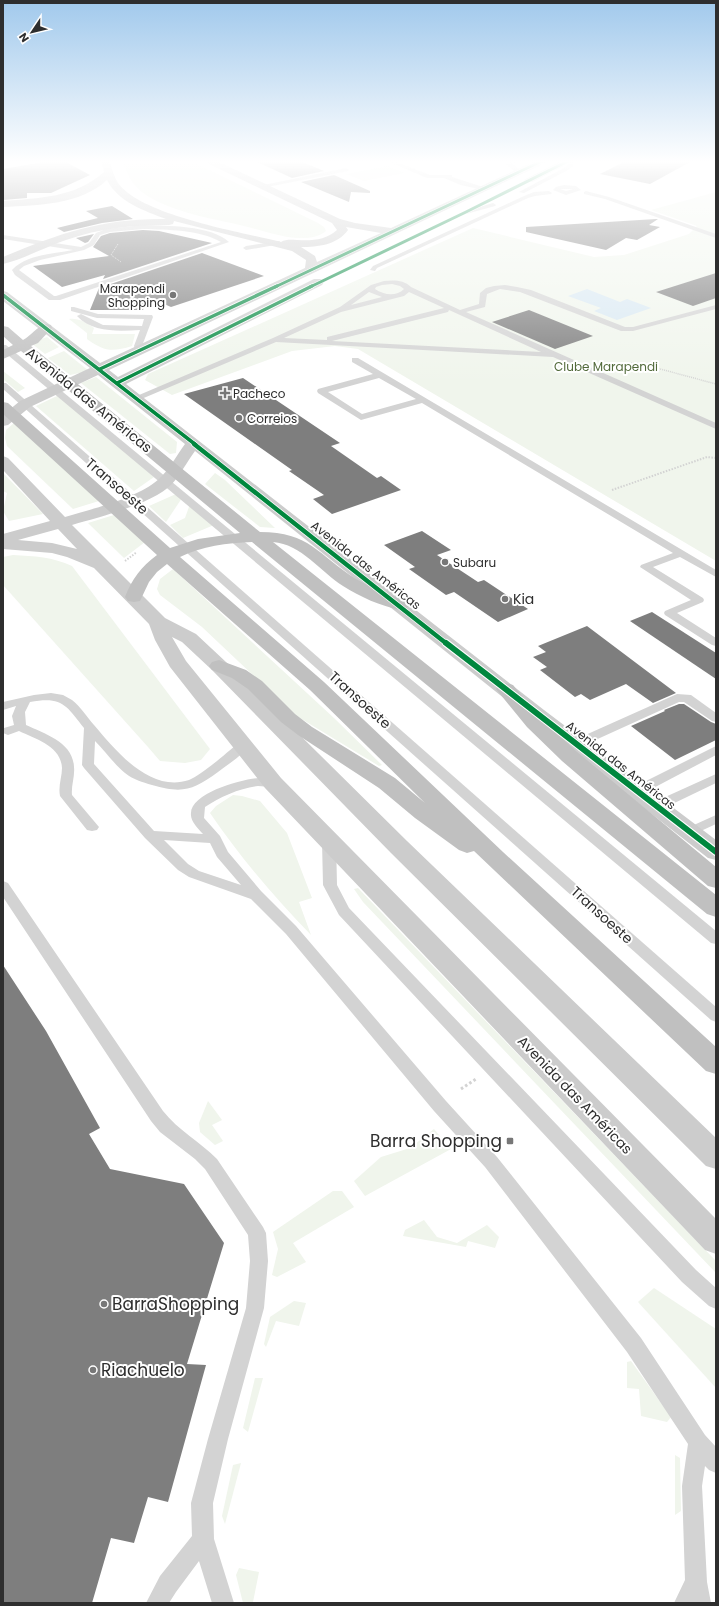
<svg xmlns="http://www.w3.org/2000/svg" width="719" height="1606" font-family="Poppins,sans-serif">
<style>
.green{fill:#f0f5ec}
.water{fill:#d8e8f2}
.building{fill:#7e7e7e}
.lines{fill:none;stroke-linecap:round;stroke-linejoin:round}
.path-far3{stroke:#d3d3d3;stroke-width:1;stroke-dasharray:1 1;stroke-linecap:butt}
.path-far2{stroke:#d3d3d3;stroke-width:1.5;stroke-dasharray:1 1;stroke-linecap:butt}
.path-far1{stroke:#d3d3d3;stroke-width:2;stroke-dasharray:1.5 1.5;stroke-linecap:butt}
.path{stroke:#d3d3d3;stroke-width:3;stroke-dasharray:2.5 2.5;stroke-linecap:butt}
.lane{fill:#d3d3d3;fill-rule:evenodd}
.secondary{fill:#ccc;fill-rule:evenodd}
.highway{fill:#c0c0c0;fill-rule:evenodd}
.cycleway-far3-casing{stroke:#fff;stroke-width:4}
.cycleway-far2-casing{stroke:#fff;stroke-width:5}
.cycleway-far1-casing{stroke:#fff;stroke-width:6}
.cycleway-casing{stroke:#fff;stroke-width:8}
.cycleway-far3{stroke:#00873e;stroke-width:3}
.cycleway-far2{stroke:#00873e;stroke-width:3.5}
.cycleway-far1{stroke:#00873e;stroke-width:4.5}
.cycleway{stroke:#00873e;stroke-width:6}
.poi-dot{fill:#777;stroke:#fff;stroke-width:1.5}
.labels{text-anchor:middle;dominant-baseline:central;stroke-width:4;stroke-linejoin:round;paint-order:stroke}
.far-poi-label{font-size:12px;fill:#2e2e2e;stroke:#fff;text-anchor:start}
.far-park-label{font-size:12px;fill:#526a3b;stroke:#fff}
.far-street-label{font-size:12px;fill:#2e2e2e;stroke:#fff}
.street-label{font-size:14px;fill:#2e2e2e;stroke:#fff}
.poi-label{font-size:14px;fill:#2e2e2e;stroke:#fff;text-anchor:start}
.near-poi-label{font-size:17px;fill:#2e2e2e;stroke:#fff;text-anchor:start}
</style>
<rect width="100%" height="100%" fill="#fff"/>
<g class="green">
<path d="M122 161H191L318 223 324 227 326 231C318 238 307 238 297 238 279 237 261 230 244 226 211 218 174 213 146 195 132 186 128 175 122 161Z"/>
<path d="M387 166 405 173 364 181 346 174Z"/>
<path d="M716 192V561L358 349 335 346 292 351 172 395 145 380 148 374 473 228 594 257 624 255 689 234 697 226 651 210Z"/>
<path d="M69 319C78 318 86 322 94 328L92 334H135L132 346C112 352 105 352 87 339V333Z"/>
<path d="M47 337 59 347 45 354 31 343Z"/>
<path d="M64 351 89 371 70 375 48 358Z"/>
<path d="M3 371 25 388 18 392 3 379Z"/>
<path d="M96 377 177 442 176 453 170 454 81 383Z"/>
<path d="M59 395 154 477 134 491 36 406Z"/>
<path d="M14 423 99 501 73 509 7 446 5 438 6 430Z"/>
<path d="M3 473 43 514 9 521 3 511 7 493 3 491Z"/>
<path d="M215 473 225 480 275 528 260 527 205 484Z"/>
<path d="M176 494 182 498 166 522 149 506Z"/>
<path d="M190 504 214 525 183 538 170 525 185 518Z"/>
<path d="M114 515 145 542 124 558 88 523Z"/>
<path d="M13 555C34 556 53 557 72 566L210 749 201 760 185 763 160 761 148 747 3 585V557Z"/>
<path d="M173 569 334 718 382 765 379 766 295 715 202 627 160 595 157 589 160 579Z"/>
<path d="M233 795 242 796 260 801 287 833 312 898 299 902 311 935C274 897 240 857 210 813L216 806Z"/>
<path d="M358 888 716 1261V1273L363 902 354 889Z"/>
<path d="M208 1101 222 1120 212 1125 223 1141 215 1145 200 1132 199 1123Z"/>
<path d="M434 1129 451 1149 365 1196 354 1181 381 1157 410 1148Z"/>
<path d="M333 1191H342L354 1207 293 1243 306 1262 277 1277 272 1275 278 1249 273 1232Z"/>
<path d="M424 1220 437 1237 457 1243 487 1225 499 1237 495 1248 468 1241 466 1247 403 1236 405 1230Z"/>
<path d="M654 1288 716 1329V1388L638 1302Z"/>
<path d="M294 1301 306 1303 299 1326 276 1321 266 1347 264 1344 270 1317Z"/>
<path d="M631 1361 671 1417 667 1422 641 1416 639 1389 627 1388V1362Z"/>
<path d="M255 1378H263L248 1432 243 1428Z"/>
<path d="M675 1455 680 1458 681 1511 675 1515Z"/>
<path d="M241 1463 225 1524 222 1516 233 1465Z"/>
<path d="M239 1568 259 1572 253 1602 255 1603H243L236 1575Z"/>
</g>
<path class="water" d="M587 289 620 302 627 299 651 308 617 320 594 311 601 308 568 296Z"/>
<g class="building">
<path d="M49 161H64L90 175 51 193H27V198L3 200V169Z"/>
<path d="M255 161H300L324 171 292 178Z"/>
<path d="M626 161H692L650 184 600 174Z"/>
<path d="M334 175 370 191V193L351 192 349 202 301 182Z"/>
<path d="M112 206 133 219 102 223 64 232 57 228 98 218 86 211Z"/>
<path d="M656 219H658L649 225 660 227 637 240 626 238 606 250 526 232V227Z"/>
<path d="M143 230 159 231 212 243 103 279 105 275 62 287 33 266 109 256 93 247 101 236 110 233Z"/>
<path d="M94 234 88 242 85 243 76 238Z"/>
<path d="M202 253 264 276 171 307 148 297 143 310H90L99 288Z"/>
<path d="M716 273V298L693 306 656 292Z"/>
<path d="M529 310 593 336 555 349 492 322Z"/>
<path d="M243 378 340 443 331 446 377 478 381 476 401 490 332 514 313 499 324 495 289 471 292 470 184 394Z"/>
<path d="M422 531 451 550 437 555 478 582 484 580 528 609 498 622 454 592 446 595 409 569 415 567 384 545Z"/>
<path d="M652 612 716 653V679L630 621Z"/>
<path d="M587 626 676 693 653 703 626 684 590 700 581 694 575 697 540 670 547 667 533 657 546 652 538 646Z"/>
<path d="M679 704H684L711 722 716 724V740L675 760 631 726 665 711 664 710Z"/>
<path d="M3 965 46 1031 100 1128 89 1134 110 1169 184 1184 224 1243 187 1364 206 1365 168 1502 148 1497 134 1543 111 1538 92 1603H3Z"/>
</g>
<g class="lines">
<path class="path-far3" d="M118 244 111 255 121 262"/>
<path class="path-far2" d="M615 364 638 363 716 384"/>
<g class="path-far1">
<path d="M612 490 707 457 716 458"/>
<path d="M125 561 137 552"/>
</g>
<path class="path" d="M461 1089 476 1079"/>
<g class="lane">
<path d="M387 161H394L430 175H452V177L486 188 483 190 461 185 444 178H427Z"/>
<path d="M512 161H519L513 164 521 171V173H517L506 164Z"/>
<path d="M569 161H575L573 166 568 170 524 193 519 192 564 168 568 164Z"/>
<path d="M346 168 349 170 348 171 262 188 259 186Z"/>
<path d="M564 185 576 186 581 190 566 195 553 190 556 187ZM560 189H573L566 191Z"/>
<path d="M549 191 552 193 551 194 535 196 528 198 377 268 375 271 370 270 373 266 524 196 534 192Z"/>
<path d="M586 191 609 197 716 234V238L605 199 584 194V192Z"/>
<path d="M493 203 496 205 495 206 466 214 463 212Z"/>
<path d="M143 225C166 226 211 225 229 242L60 300H49L15 275 12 270C27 254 53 254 73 250L3 239V235L81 247 89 243 96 233 106 229ZM143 229C168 230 198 229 221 242L56 296H54L19 270 24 266 40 260 84 250 94 245 100 235 110 232Z"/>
<path d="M279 241 282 243 281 244 246 250 243 248 246 246Z"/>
<path d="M384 281C394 280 404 280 411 287L460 310 479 304 480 293 486 288 494 286 505 285 517 287 531 290 625 327H633L716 305V309L633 331H621L520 292 500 289 487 294 485 307 466 312 716 423V429L553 357 276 342 139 400H133L132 398 273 338 340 307 371 285ZM392 284 400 286 404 289C396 297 384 295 375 289L376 287 382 285ZM369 292 382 297 351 305ZM409 292 444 308 327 337V340L284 338 341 312 404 296ZM449 310 541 352 332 341 448 312Z"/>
<path d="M71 307H74L98 314 152 315 153 317 142 346 143 349 139 351H136L134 346 140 330C119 331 93 333 77 316L81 314 103 325 142 326 144 319 97 318 71 311Z"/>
<path d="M3 345H6L716 931V944L711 943 3 351Z"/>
<path d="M352 358H358L716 570V577L680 557 653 567 703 598 704 600 703 602 677 613 716 638V646L712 645 665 615 664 613 665 611 691 600 640 567 641 565 673 553 422 403 361 420 318 393 317 391 318 389 373 374 352 362ZM379 378 416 399 362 414 328 392Z"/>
<path d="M3 383H6L716 1007V1022L711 1020 3 389Z"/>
<path d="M51 693 63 695 72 700C81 707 87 717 94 725 116 751 150 793 189 780 201 775 227 753 238 743H246L248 746C241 757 228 764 218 772 193 790 183 794 152 785 142 782 134 780 125 773 114 764 105 751 95 741L94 764 154 831 203 834C198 828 190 821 191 813 191 793 242 779 259 778 265 778 272 779 278 780L279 783 278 786C271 788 265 786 258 786 240 788 220 797 205 807L204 818 220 836 228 852 261 891 296 926 446 1101 497 1157 641 1338 705 1435 716 1447V1473L709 1470 705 1466 702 1486 707 1582 711 1603H674L685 1580 682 1486 688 1444 627 1352 485 1167 434 1111 286 934 251 899 189 877 178 870 145 838 84 768 82 765 84 728C66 705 62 696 30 702L25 712 26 725C45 734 73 742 74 767 75 777 71 786 72 795L99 827 97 830 92 831 87 830 60 796C58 786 62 777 62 768 61 746 36 739 19 731L8 735 3 733 4 728 14 725 12 716 16 706 3 710V702L34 695ZM164 840 210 843 217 857 241 885 199 871 188 864Z"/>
<path d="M677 694 691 695 716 713V722L712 721 684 702H679L580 747H572L570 744 572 741Z"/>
<path d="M716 746V755L642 794 637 795 632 794 631 791 632 788Z"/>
<path d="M716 774V783L662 809 657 810 652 809 650 806 652 803Z"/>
<path d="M716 815V824L690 836 685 835 683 832 685 829Z"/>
<path d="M329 836 334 838 336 841 337 885 349 908 696 1270 716 1288V1309L709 1306 682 1282 339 915 323 885 322 841 324 838Z"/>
<path d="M3 881 8 883 163 1111C178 1130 200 1142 217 1159L263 1227 266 1233 268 1261 264 1308 228 1439 213 1503 214 1539 234 1603H212L199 1561 176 1592 169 1603H146L160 1576 192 1536 191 1503 208 1439 246 1308 250 1261 248 1235 205 1169 195 1159 160 1132 151 1121 3 897Z"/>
</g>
<g class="secondary">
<path d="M101 161H109C112 168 114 177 118 183 142 216 242 232 281 242 286 239 292 240 297 240 312 241 326 240 337 230L332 223 207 163 206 161H217L340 219 355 223 391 228 535 161H547L545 163 109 370 118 377 314 279H322L324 282 322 285 126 384 544 710 716 840V860L708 858 530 719 195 451C187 462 180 475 172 484 153 504 99 517 72 525L165 618 196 634 226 662 407 841 716 1138V1169L706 1166 391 853 212 670 182 642 172 637 186 661 281 778 716 1219V1254L705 1250 265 788 170 667 155 640 149 624 94 568 67 557 52 553 3 549V534L50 521 3 470V456L8 458 65 517C92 509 138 498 159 479 169 470 177 455 185 444L98 375 30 407 8 425 3 426V415L20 401 90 368 3 301V291L7 292 100 363 305 268 306 260 292 251 174 221 173 224 169 225C134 225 100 228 66 240 45 247 24 259 3 264V257C59 233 105 218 166 219 145 211 118 202 107 180 80 205 38 205 3 207V201C39 198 75 198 104 172ZM346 227 381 233 317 262 315 256 301 247C318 247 337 245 348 230ZM58 529 77 549 52 543 18 540Z"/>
<path d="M561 161H573L532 182H526L524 180Z"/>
</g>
<g class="highway">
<path d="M46 324 51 325 52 328 38 343 31 346 260 532C310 532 318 555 356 579 372 588 389 594 406 601L409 605 406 609 400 610C381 606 360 597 343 586 321 572 301 544 273 542L716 895V917L707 914 252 542C227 543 202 546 180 557L324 682 503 852 716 1047V1074L706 1071 474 851 467 853 459 850 415 818 379 788 298 735 281 722 248 689 232 678 212 670 209 666 212 662 219 660 246 670 262 681 295 714 312 727 395 778 425 803 310 690 167 564 157 572 149 582 140 601 134 602 128 601 125 597C132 579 141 567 157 555L3 414V402L8 403 170 548 198 539 240 533 21 351 3 359V350L13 345 3 336V326L8 327 23 340C31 336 37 326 46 324Z"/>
<path d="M506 683 513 685 541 719 576 751 716 867V888L708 886 562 761 527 727 496 689 499 685Z"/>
</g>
<defs>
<g id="cycleway-far3">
<path d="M275 287 542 161"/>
<path d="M310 287 466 212 568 161"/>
</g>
<g id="cycleway-far2">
<path d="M3 295 196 445"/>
<path d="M100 369 277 286"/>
<path d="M117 383 312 286"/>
</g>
<path id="cycleway-far1" d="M194 444 447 644"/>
<path id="cycleway" d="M446 643 716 852"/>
</defs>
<use href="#cycleway-far3" class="cycleway-far3-casing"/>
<use href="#cycleway-far2" class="cycleway-far2-casing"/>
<use href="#cycleway-far1" class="cycleway-far1-casing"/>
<use href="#cycleway" class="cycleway-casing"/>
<use href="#cycleway-far3" class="cycleway-far3"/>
<use href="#cycleway-far2" class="cycleway-far2"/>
<use href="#cycleway-far1" class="cycleway-far1"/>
<use href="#cycleway" class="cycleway"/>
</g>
<linearGradient id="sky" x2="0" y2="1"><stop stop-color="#a1c9ec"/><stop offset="0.42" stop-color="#fff"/><stop offset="1" stop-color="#fff" stop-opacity="0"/></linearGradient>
<rect width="719" height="385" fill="url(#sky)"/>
<g class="poi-dot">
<circle cx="173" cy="295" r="4"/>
<path d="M223 387h4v4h4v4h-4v4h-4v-4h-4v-4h4z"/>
<circle cx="239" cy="418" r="4"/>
<circle cx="445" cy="562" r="4"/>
<circle cx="505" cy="599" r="4"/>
<rect x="506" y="1137" width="8" height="8" rx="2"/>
<circle cx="104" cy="1304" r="4"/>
<circle cx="93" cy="1370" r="4"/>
</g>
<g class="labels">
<g class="far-poi-label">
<text x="165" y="288" text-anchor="end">Marapendi<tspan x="165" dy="14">Shopping</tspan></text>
<text x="233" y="393">Pacheco</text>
<text x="247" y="418">Correios</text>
<text x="453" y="562">Subaru</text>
</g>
<g class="far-park-label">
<text x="606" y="366">Clube Marapendi</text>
</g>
<g class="far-street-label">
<text transform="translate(366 565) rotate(38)">Avenida das Américas</text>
<text transform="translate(621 765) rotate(38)">Avenida das Américas</text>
</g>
<g class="street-label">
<text transform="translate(89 400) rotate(39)">Avenida das Américas</text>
<text transform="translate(117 486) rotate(41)">Transoeste</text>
<text transform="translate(360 700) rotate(42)">Transoeste</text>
<text transform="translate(602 915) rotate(42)">Transoeste</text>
<text transform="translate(575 1095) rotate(46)">Avenida das Américas</text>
</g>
<g class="poi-label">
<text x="513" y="599">Kia</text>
</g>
<g class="near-poi-label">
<text x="502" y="1141" text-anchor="end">Barra Shopping</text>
<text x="112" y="1304">BarraShopping</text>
<text x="101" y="1370">Riachuelo</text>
</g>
</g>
<rect width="719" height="1606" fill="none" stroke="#2e2e2e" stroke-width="8"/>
<g transform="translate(32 32) rotate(235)" stroke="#ffffff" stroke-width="3" paint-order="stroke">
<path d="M0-3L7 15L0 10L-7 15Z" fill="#2e2e2e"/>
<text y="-6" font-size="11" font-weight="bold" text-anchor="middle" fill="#2e2e2e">N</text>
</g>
</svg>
